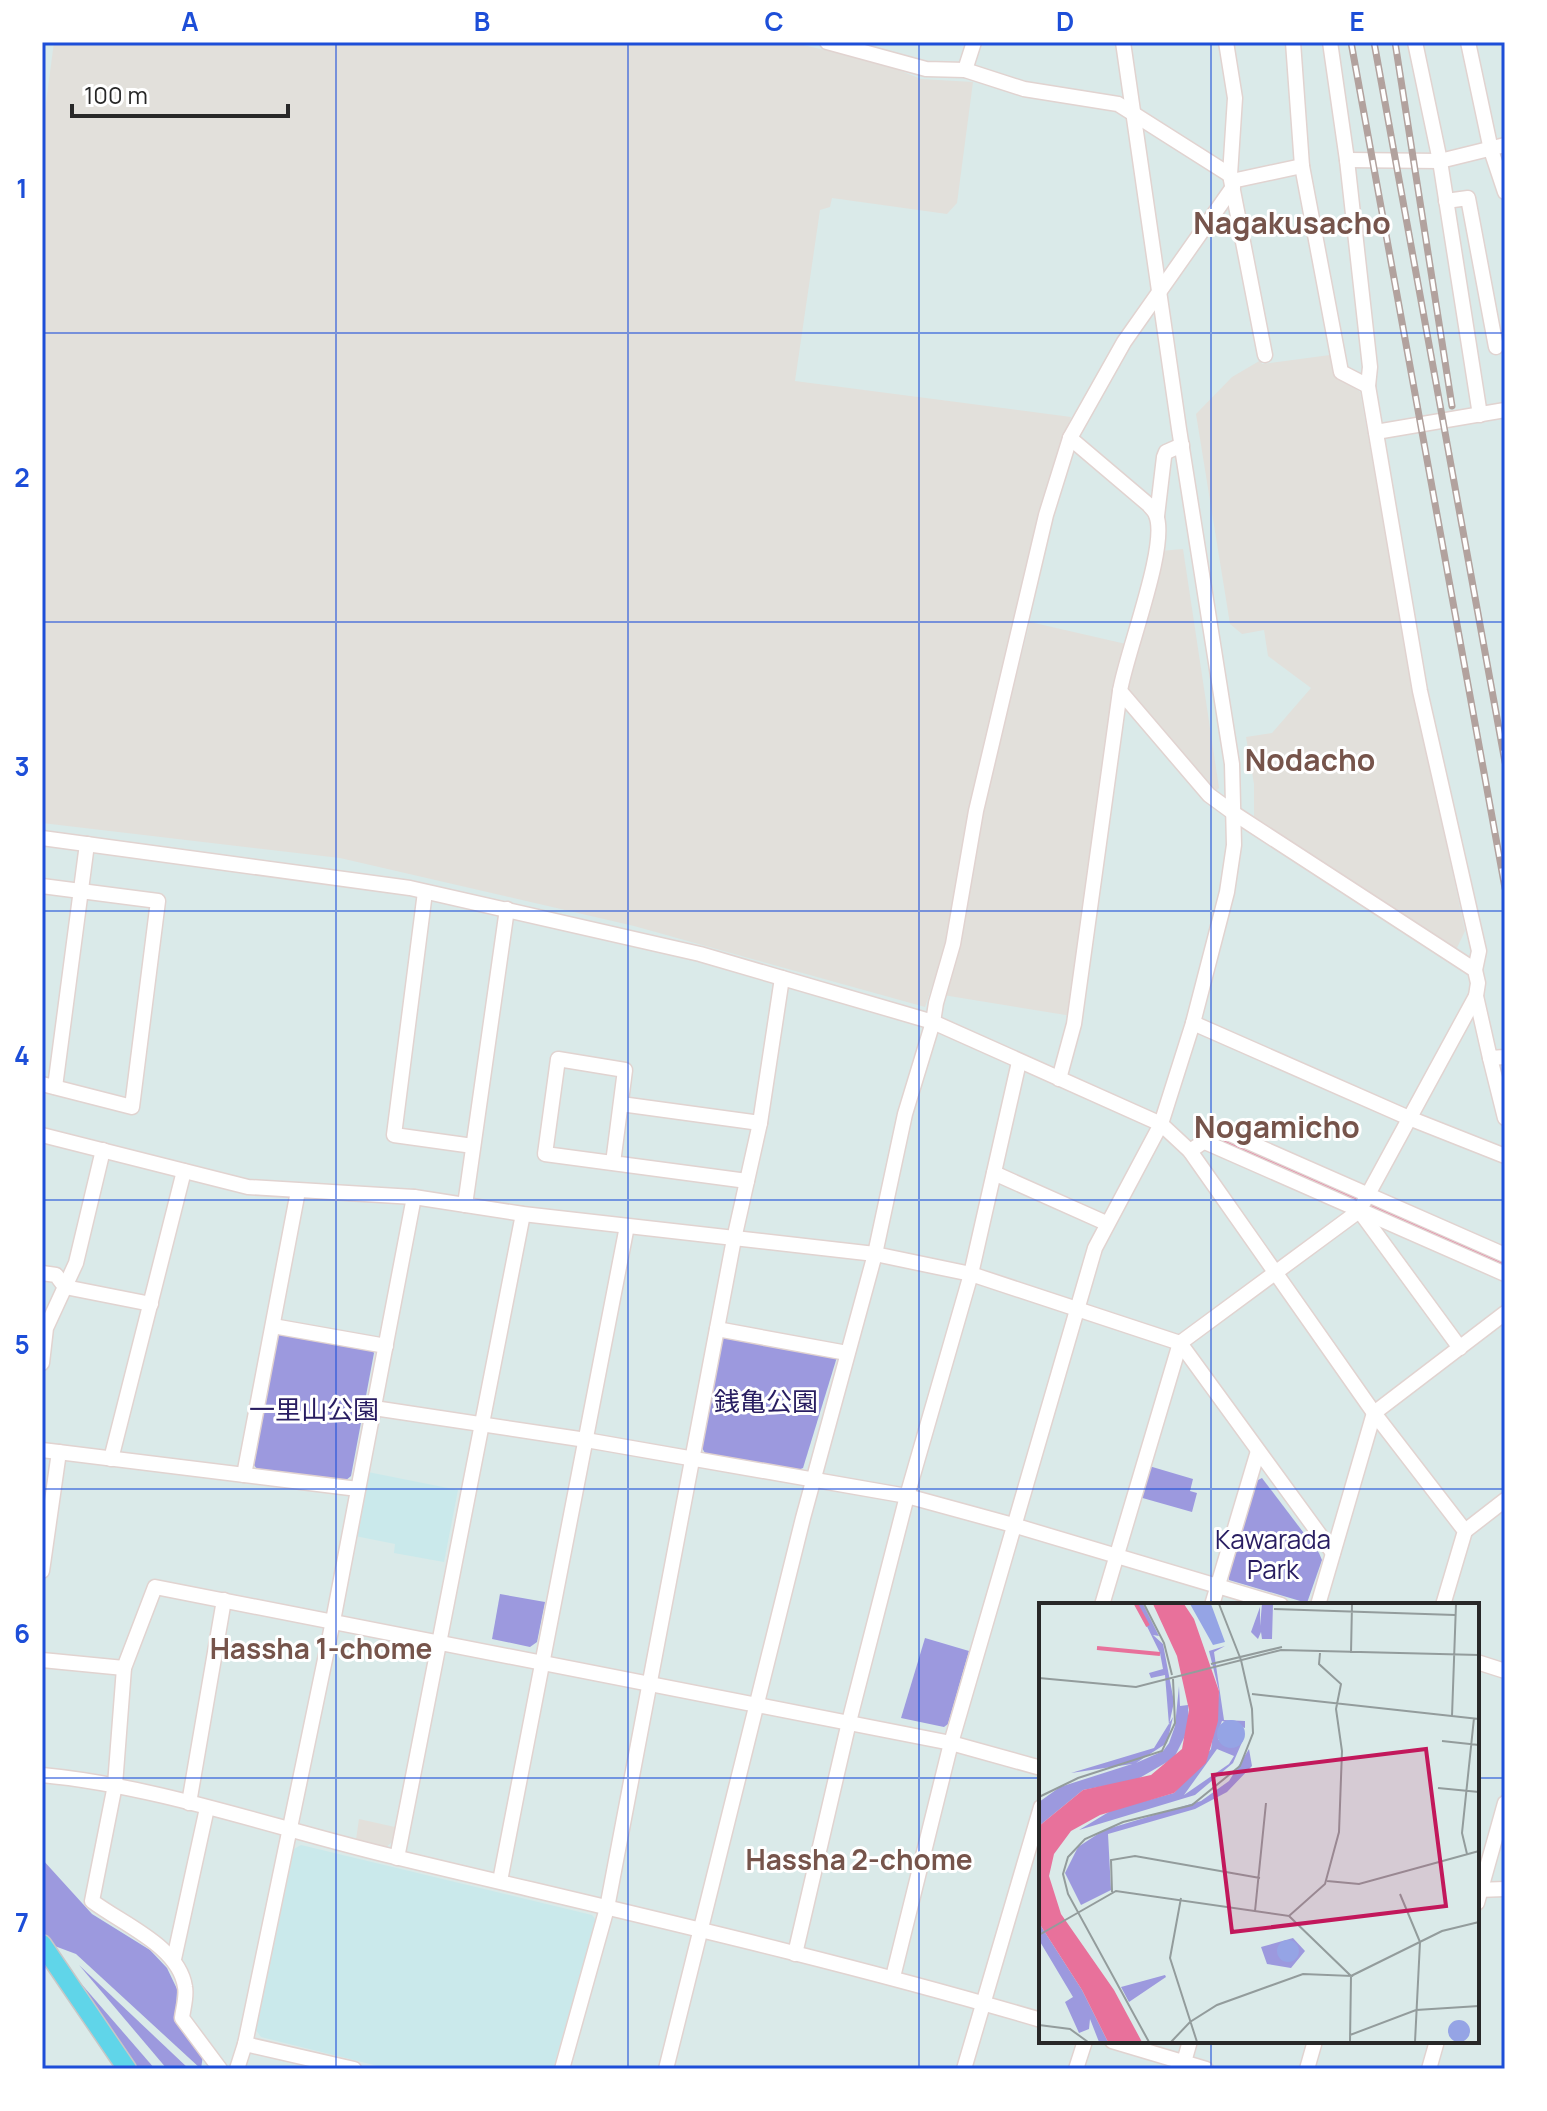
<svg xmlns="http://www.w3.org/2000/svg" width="1547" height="2111" font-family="Manrope,'Noto Sans JP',sans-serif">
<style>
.industrial{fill:#e2e0db}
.education{fill:#cae9eb}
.green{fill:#9c99de}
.water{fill:#e8719b}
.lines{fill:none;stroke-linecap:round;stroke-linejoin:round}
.minor-casing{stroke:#e1d3d0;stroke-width:17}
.major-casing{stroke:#c7c7c7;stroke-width:21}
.minor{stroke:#fff;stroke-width:14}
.major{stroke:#60d5e9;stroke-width:18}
.rail-casing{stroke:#b2a29e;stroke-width:7}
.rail{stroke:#fff;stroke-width:4;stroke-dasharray:12;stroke-linecap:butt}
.grid{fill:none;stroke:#1d4ed8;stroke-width:2;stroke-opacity:0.55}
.labels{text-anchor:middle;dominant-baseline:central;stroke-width:6;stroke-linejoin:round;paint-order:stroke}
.park-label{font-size:26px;fill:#281d61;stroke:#fff}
.neighbourhood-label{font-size:28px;font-weight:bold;fill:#76544b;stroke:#fff}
.quarter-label{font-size:30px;font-weight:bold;fill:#76544b;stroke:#fff}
.inset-river{fill:none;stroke:#e8719b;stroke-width:4}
.inset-road{fill:none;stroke:#939c9c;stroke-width:2}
.view{fill:#c2185b;fill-opacity:0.15;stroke:#c2185b;stroke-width:4}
.inset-edge{fill:none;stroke:#282828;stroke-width:4}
.neatline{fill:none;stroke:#1d4ed8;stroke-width:3}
.grid-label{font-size:26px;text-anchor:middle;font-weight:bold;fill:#1d4ed8}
</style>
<rect width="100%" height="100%" fill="#daeae9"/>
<g class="industrial">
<path d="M54 42H790L881 63 921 79 973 82 957 203 947 214 832 198 830 207 820 210 795 381 1071 417 1039 515 969 810 945 948 925 1007 634 926 340 858 42 823V133Z"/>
<path d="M1330 355 1333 373 1360 392 1411 679 1465 931 1456 950 1254 819V784L1246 737 1272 733 1311 688 1268 656 1264 630 1242 634 1230 624 1196 414 1232 377 1261 360 1262 364Z"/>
<path d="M1183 549 1219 788 1214 793 1125 690 1160 551Z"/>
<path d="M1030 622 1126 644 1072 1016 943 995 954 967 967 912 982 810Z"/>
<path d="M359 1819 395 1827 392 1842 386 1847 356 1840Z"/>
</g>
<g class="education">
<path d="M368 1472 458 1490 444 1562 394 1553 395 1544 355 1536Z"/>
<path d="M301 1845 592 1915 596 1920 553 2069H390L261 2037 256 2030 294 1849Z"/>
</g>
<g class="green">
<path d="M283 1331 370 1346 374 1353 351 1476 345 1481 257 1469 254 1465 278 1334Z"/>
<path d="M723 1335 837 1357 803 1468 798 1470 705 1453 702 1448Z"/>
<path d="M1149 1466 1193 1479 1190 1491 1197 1493 1192 1512 1139 1497Z"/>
<path d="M1262 1478 1319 1553 1322 1560 1307 1603 1229 1580 1228 1573 1256 1481Z"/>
<path d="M500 1594 545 1602 537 1642 530 1647 492 1639Z"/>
<path d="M925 1638 969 1651 948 1724 944 1727 901 1718Z"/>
<path d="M42 1859 92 1914 150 1950 167 1968 177 1989 176 2022 203 2055 201 2069 76 1954 52 1945 42 1933Z"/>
<path d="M79 1965 189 2069H167Z"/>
<path d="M71 1972 155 2069H135Z"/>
</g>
<path class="water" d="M1225 1137 1505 1261V1269L1222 1143Z"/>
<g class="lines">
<defs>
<g id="minor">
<path d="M827 42 926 69 965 70 1024 89 1118 104 1230 175"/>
<path d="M1226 42 1235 98 1230 175 1265 355"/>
<path d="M1293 42 1302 166 1341 372 1368 386"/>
<path d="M1330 42 1347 160 1370 367 1368 386 1420 691 1479 951 1475 970"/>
<path d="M1415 42 1440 161 1480 415"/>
<path d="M1468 42 1491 150 1505 192"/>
<path d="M965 70 974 42"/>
<path d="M1347 160 1440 161 1505 145"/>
<path d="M1232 181 1302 166"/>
<path d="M1446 201 1468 198 1496 347"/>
<path d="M1376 432 1505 410"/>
<path d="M1070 438 1149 505C1151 508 1155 511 1156 515 1169 545 1126 653 1120 691L1209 795 1235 814 1475 970 1478 983 1476 996 1490 1058 1505 1057"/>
<path d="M1157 516 1164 457 1166 452 1182 445"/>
<path d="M42 838 410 888 700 954 933 1022 1161 1124 1190 1151 1374 1413 1465 1531 1443 1605"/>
<path d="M42 886 158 901 132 1107 42 1084"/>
<path d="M425 892 394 1135 473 1146"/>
<path d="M1193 1023 1409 1118 1505 1156"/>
<path d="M1490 1058 1505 1118"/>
<path d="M1059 1079 1074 1024 1120 691"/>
<path d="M55 1087 87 844"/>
<path d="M621 1104 760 1123"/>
<path d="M42 1135 248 1187 414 1197 523 1214 875 1254 971 1274 1180 1343 1333 1553"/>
<path d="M1205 1142 1505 1274"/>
<path d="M1190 1151 1221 1130 1505 1255"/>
<path d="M613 1163 625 1070 558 1059 545 1154 747 1181"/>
<path d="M994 1173 1106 1223"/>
<path d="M465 1205 507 909"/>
<path d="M1361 1213 1460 1348"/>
<path d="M42 1273 56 1275 65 1287 151 1304"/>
<path d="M273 1326 386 1346"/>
<path d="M717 1329 847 1353"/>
<path d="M42 1363 46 1328 76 1263 103 1150"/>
<path d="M374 1408 586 1440 907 1496 1013 1525 1281 1605"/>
<path d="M42 1450 358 1489"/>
<path d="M111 1459 184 1171"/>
<path d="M244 1475 298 1191"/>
<path d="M1465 1531 1505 1500"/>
<path d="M42 1571 59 1452"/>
<path d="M1102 1605 1180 1343 1359 1211 1476 996"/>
<path d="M1212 1605 1258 1451"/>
<path d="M1318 1605 1374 1413 1505 1313"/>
<path d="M42 1660 124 1668"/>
<path d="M1477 1662 1505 1671"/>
<path d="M42 1775C159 1786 280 1830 395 1857 611 1909 828 1957 1041 2020"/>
<path d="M189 1803 224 1600"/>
<path d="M397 1858 523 1214"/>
<path d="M500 1881 627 1226"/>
<path d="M1477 1890 1505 1889"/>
<path d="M1477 1903 1505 1803"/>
<path d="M795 1954 849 1722 907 1496 971 1274 1019 1062"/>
<path d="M174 1959 207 1808"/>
<path d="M893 1977 951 1743 1095 1248 1161 1124 1193 1023 1227 892 1234 845 1232 764 1179 429 1123 42"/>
<path d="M1112 2041 1206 2069"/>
<path d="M220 2069 182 2018C183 2009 187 1996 185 1987 179 1946 122 1924 92 1901L115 1785 124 1668 155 1587 951 1743 1041 1768"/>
<path d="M237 2069 245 2044"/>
<path d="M354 2069 245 2044 333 1621 414 1197"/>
<path d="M562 2069 607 1908 734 1239 760 1123 782 978"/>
<path d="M666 2069 803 1518 875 1254 905 1114 933 1022 936 1003 953 944 976 811 1046 515 1070 438 1124 342 1233 187"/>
<path d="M964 2069 1041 1807"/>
<path d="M1076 2069 1085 2041"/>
<path d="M1182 2069 1190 2041"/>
<path d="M1307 2069 1315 2041"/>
<path d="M1429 2069 1437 2041"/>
</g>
<path id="major" d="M42 1944 127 2069"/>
</defs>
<use href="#minor" class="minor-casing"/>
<use href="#major" class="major-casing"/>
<use href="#minor" class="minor"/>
<use href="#major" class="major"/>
<defs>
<g id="rail">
<path d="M1351 42 1505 888"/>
<path d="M1374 42 1505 762"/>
<path d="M1395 42 1452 406"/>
</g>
</defs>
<use href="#rail" class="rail-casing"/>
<use href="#rail" class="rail"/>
</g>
<path class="grid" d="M336 42V2069M628 42V2069M919 42V2069M1211 42V1605M42 333H1505M42 622H1505M42 911H1505M42 1200H1505M42 1489H1505M42 1778H1041M1477 1778H1505M1211 2041V2069"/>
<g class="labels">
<g class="park-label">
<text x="766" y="1401">銭亀公園</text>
<text x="314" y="1409">一里山公園</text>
<text x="1273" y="1539">Kawarada<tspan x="1273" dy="30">Park</tspan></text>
</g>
<g class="neighbourhood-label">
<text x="321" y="1648">Hassha 1-chome</text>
<text x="859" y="1859">Hassha 2-chome</text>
</g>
<g class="quarter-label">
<text x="1292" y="222">Nagakusacho</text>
<text x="1310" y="759">Nodacho</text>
<text x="1277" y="1126">Nogamicho</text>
</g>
</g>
<g transform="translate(1039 1603)">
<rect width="440" height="440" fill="#daeae9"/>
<path d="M97 1H104L120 33 114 32 124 41 135 99 130 122 126 72 112 75 110 70 124 66 121 50ZM223 1H234L233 36H223L222 29 219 36 212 29 221 4V23ZM186 43 175 49 185 117 206 118V125L183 118 179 129V137H204L194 160 156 192 40 227 73 207 135 190 172 146 180 88 170 48ZM178 146 195 153 190 161 145 192ZM140 83 141 103 149 102 150 125 135 155 97 177 44 187 0 223V199L21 184 93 161 32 170 115 145 134 114 128 140 97 160 124 148 130 140 136 123ZM210 146 213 163 188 189 156 206 69 231 72 287 42 302 26 270 39 244 65 227 162 198 190 178ZM0 320 43 387 69 439H60L51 416 50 426 40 430 26 399 34 394 0 337ZM254 335 266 348 252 365 228 361 222 344ZM126 372 127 374 90 399 82 384Z" fill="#9c99de" fill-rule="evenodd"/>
<path d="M151 1H172L186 39 174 42ZM178 131a14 14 0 1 1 28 0a14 14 0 1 1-28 0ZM238 348a11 11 0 1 1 22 0a11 11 0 1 1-22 0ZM409 428a11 11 0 1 1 22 0a11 11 0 1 1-22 0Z" fill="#95a4e5"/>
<path d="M114 1H145L155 16 180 88 179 118 167 160 135 190 61 212 32 228 15 251 10 273 22 311 75 387 103 439H69L43 387 0 320V223L44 187 112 172 143 146 150 107 138 53Z" fill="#e8719b"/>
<path class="inset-river" d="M97 1 109 23M58 45 121 51"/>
<path class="inset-road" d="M105 1 125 40 133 72M235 6 416 12M312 50 313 1M172 61 243 44M0 75 97 84 242 47 440 52M213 91 440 116M413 113 417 1M403 138 440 142M399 185 440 189M0 194 39 175 123 148 136 120 134 76M428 251 423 230 435 115M288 278 320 281 440 248M73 289 72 257 96 253 221 275M361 291 381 339 376 439M142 295 131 355 158 439M216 308 227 200M0 332 77 288 250 313 286 281 300 229 303 148 297 106 302 81 280 61 281 50M0 422 31 426 49 439M311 432 377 407 440 403M110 439 29 291 24 271 29 254 46 236 84 219 153 202 201 163 214 130 213 106 202 57 180 1M132 439 151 419 178 402 264 371 312 373 250 313M311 439 312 373 403 328 440 319"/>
<path class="view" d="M387 146 407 303 193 329 174 172Z"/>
<rect width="440" height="440" class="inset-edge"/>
</g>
<rect width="1547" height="2111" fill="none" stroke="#ffffff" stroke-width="88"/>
<path d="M72 104v12h216v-12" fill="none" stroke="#282828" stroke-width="4"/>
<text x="84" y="104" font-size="24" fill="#282828" stroke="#ffffff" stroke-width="6" paint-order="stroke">100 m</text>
<rect x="44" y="44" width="1459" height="2023" class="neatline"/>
<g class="grid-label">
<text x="190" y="31">A</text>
<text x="482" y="31">B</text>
<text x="774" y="31">C</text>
<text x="1065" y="31">D</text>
<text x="1357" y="31">E</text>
<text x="22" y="198">1</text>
<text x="22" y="487">2</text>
<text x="22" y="776">3</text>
<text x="22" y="1065">4</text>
<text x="22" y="1354">5</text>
<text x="22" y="1643">6</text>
<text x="22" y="1932">7</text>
</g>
</svg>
